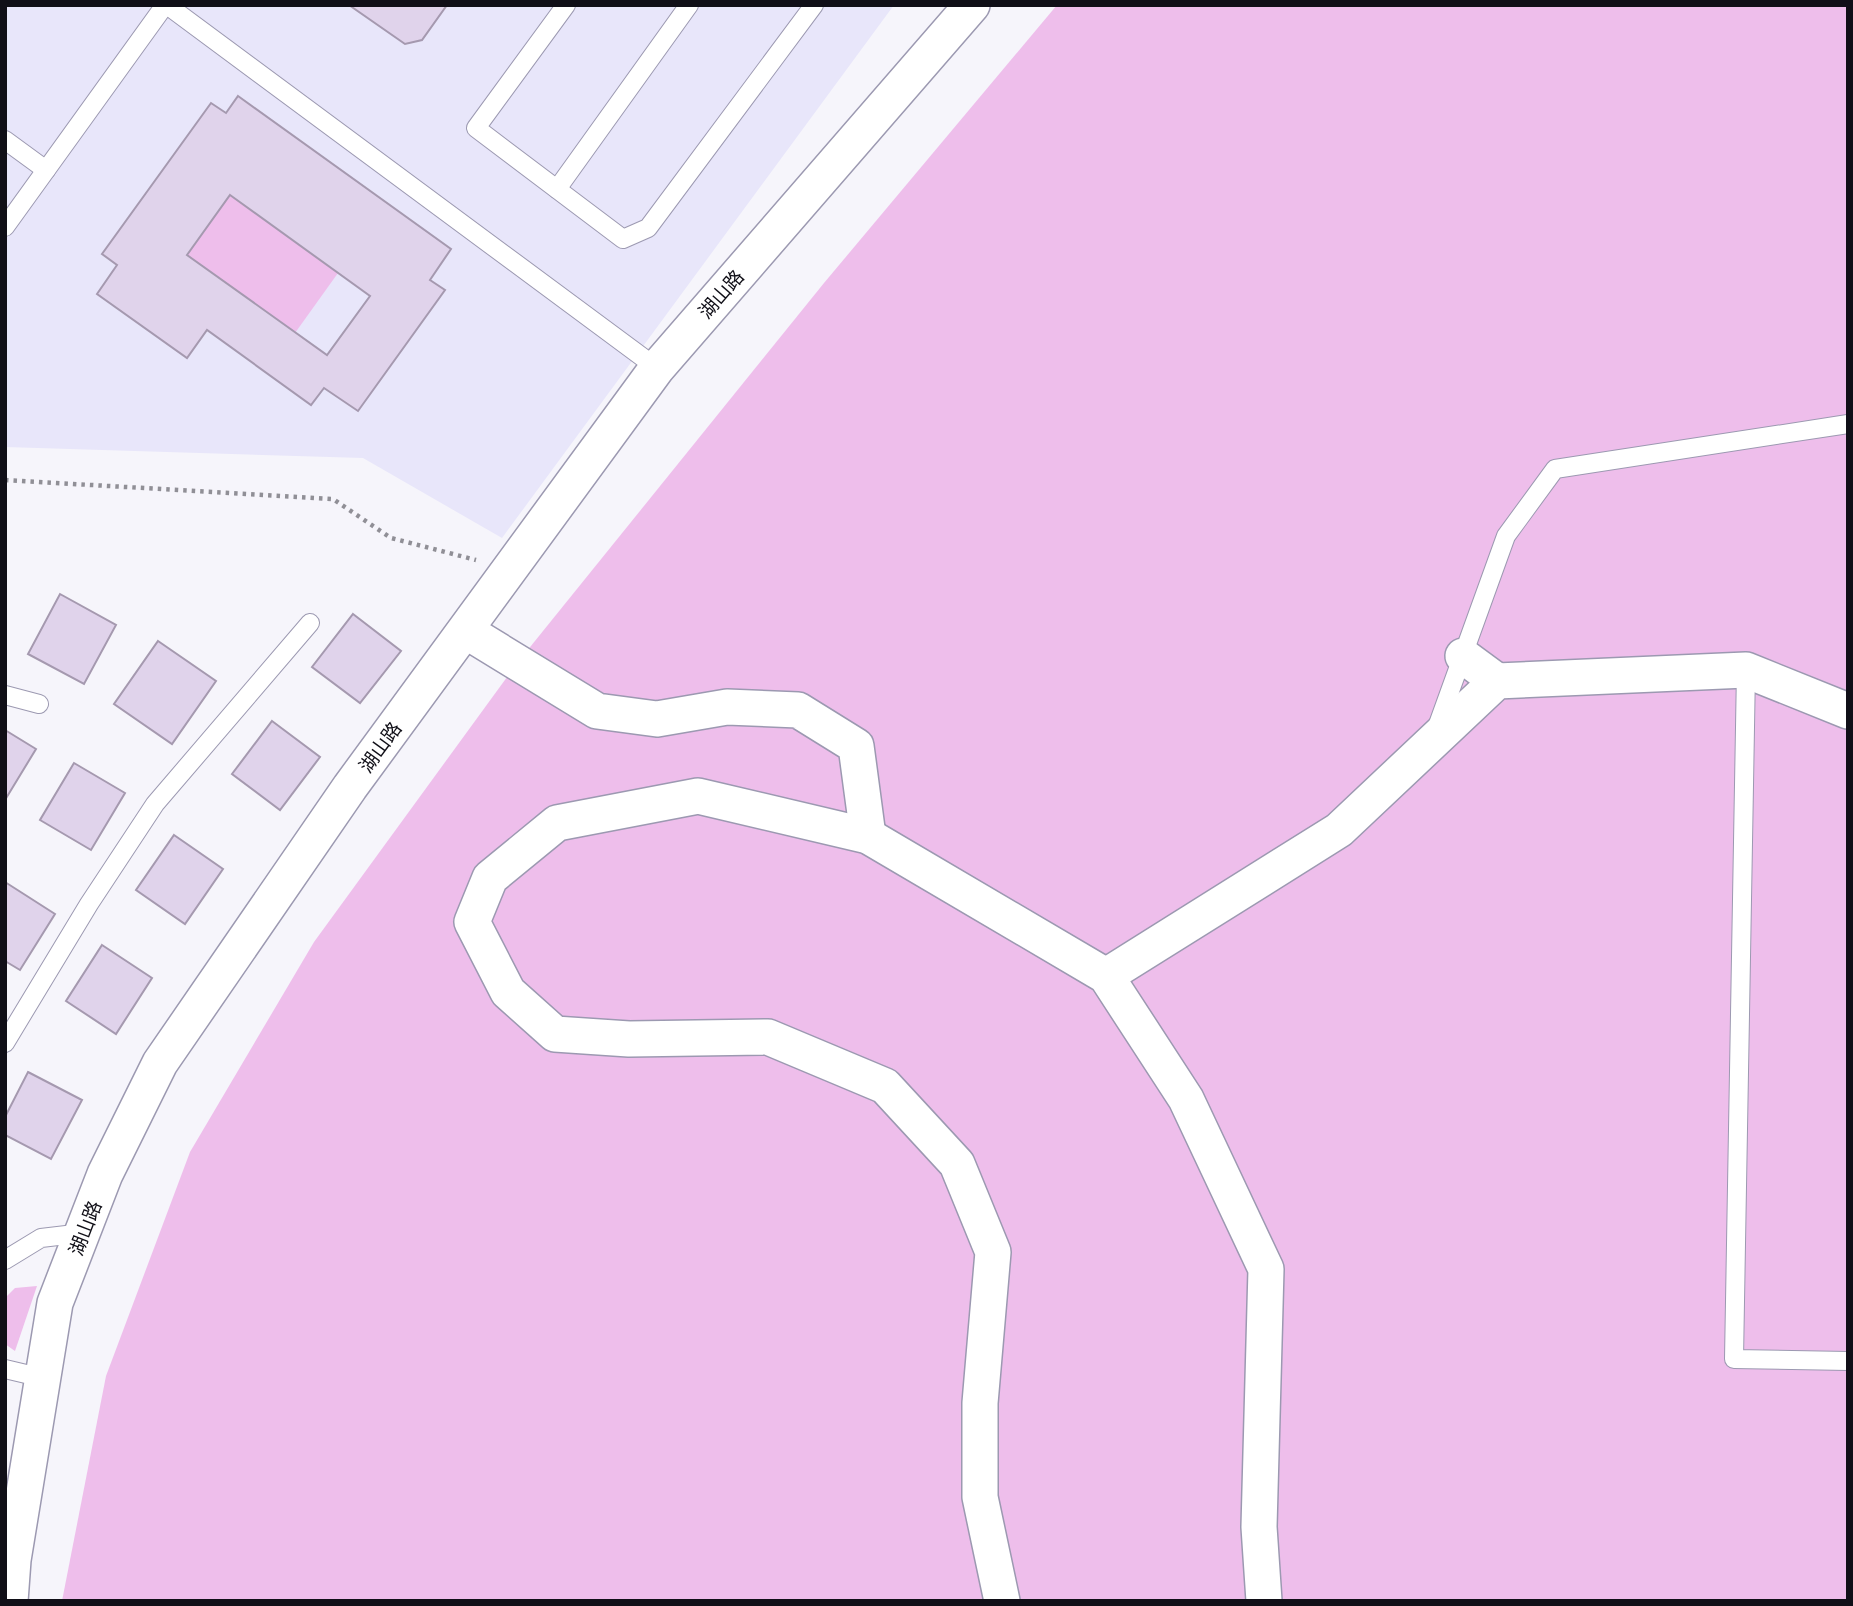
<svg xmlns="http://www.w3.org/2000/svg" width="1853" height="1606" font-family="'Archivo Narrow','Noto Sans SC',sans-serif">
<style>
.built{fill:#e8e6fa}
.green{fill:#eebeeb}
.building{fill:#e0d3eb;stroke:#a599af;stroke-width:2;fill-rule:evenodd}
.lines{fill:none;stroke-linecap:round;stroke-linejoin:round}
.service-casing{stroke:#9c99b1;stroke-width:20}
.minor-casing{stroke:#9c99b1;stroke-width:38}
.path{stroke:#908f96;stroke-width:4.5;stroke-dasharray:3.5 5;stroke-linecap:butt}
.service{stroke:#fff;stroke-width:18}
.minor{stroke:#fff;stroke-width:35}
.labels{text-anchor:middle;dominant-baseline:central;stroke-width:6;stroke-linejoin:round;paint-order:stroke}
.street-label{font-size:19px;fill:#100f17;stroke:#fff}
</style>
<rect width="100%" height="100%" fill="#f6f5fb"/>
<path class="built" d="M5 5H894L502 538 363 458 5 447Z"/>
<g class="green">
<path d="M1057 5H1848V1601H62L106 1376 190 1152 314 942 518 662 824 283Z"/>
<path d="M230 195 338 273 295 333 187 255Z"/>
<path d="M37 1286 15 1351 5 1344V1298L15 1288Z"/>
</g>
<g class="building">
<path d="M349 5H447L422 40 405 44Z"/>
<path d="M238 96 451 249 430 280 445 290 358 411 324 388 311 405 207 330 187 358 97 294 117 265 102 254 211 103 226 113ZM230 195 370 296 327 355 187 255Z"/>
<path d="M60 594 116 625 84 684 28 654Z"/>
<path d="M353 614 401 651 360 703 312 667Z"/>
<path d="M158 641 216 681 172 744 114 704Z"/>
<path d="M272 721 320 757 280 810 232 774Z"/>
<path d="M5 730 36 749 5 800Z"/>
<path d="M74 763 125 793 91 850 40 820Z"/>
<path d="M174 835 223 869 185 924 136 890Z"/>
<path d="M5 882 55 914 20 970 5 961Z"/>
<path d="M102 945 152 978 116 1034 66 1001Z"/>
<path d="M28 1072 82 1100 51 1159 5 1135V1117Z"/>
</g>
<g class="lines">
<defs>
<g id="service">
<path d="M167 5 657 368"/>
<path d="M566 5 476 128 623 239 648 228 814 5"/>
<path d="M5 140 46 170"/>
<path d="M557 189 689 5"/>
<path d="M5 227 165 5"/>
<path d="M1746 670 1734 1359 1848 1361"/>
<path d="M5 695 39 704"/>
<path d="M1437 727 1506 536 1555 469 1848 424"/>
<path d="M5 1043 89 904 155 804 310 623"/>
<path d="M5 1260 41 1238 83 1233"/>
<path d="M5 1369 43 1378"/>
</g>
<g id="minor">
<path d="M466 631 597 711 657 719 727 707 798 710 856 746 868 836"/>
<path d="M1463 656 1497 681"/>
<path d="M1106 976 1339 830 1497 681 1746 670 1848 711"/>
<path d="M10 1601 13 1560 55 1303 105 1174 160 1063 350 787 657 368 972 5"/>
<path d="M1002 1601 980 1497V1403L993 1252 957 1164 885 1086 768 1037 629 1039 555 1034 508 992 472 922 490 878 557 823 698 796 868 836 1106 976 1186 1099 1266 1269 1259 1527 1264 1601"/>
</g>
</defs>
<use href="#service" class="service-casing"/>
<use href="#minor" class="minor-casing"/>
<path class="path" d="M5 480 333 499 391 538 476 560"/>
<use href="#service" class="service"/>
<use href="#minor" class="minor"/>
</g>
<g class="labels">
<g class="street-label">
<text transform="translate(721 294) rotate(-49)">湖山路</text>
<text transform="translate(380 747) rotate(-54)">湖山路</text>
<text transform="translate(85 1228) rotate(-69)">湖山路</text>
</g>
</g>
<rect width="1853" height="1606" fill="none" stroke="#100f17" stroke-width="14"/>
</svg>
